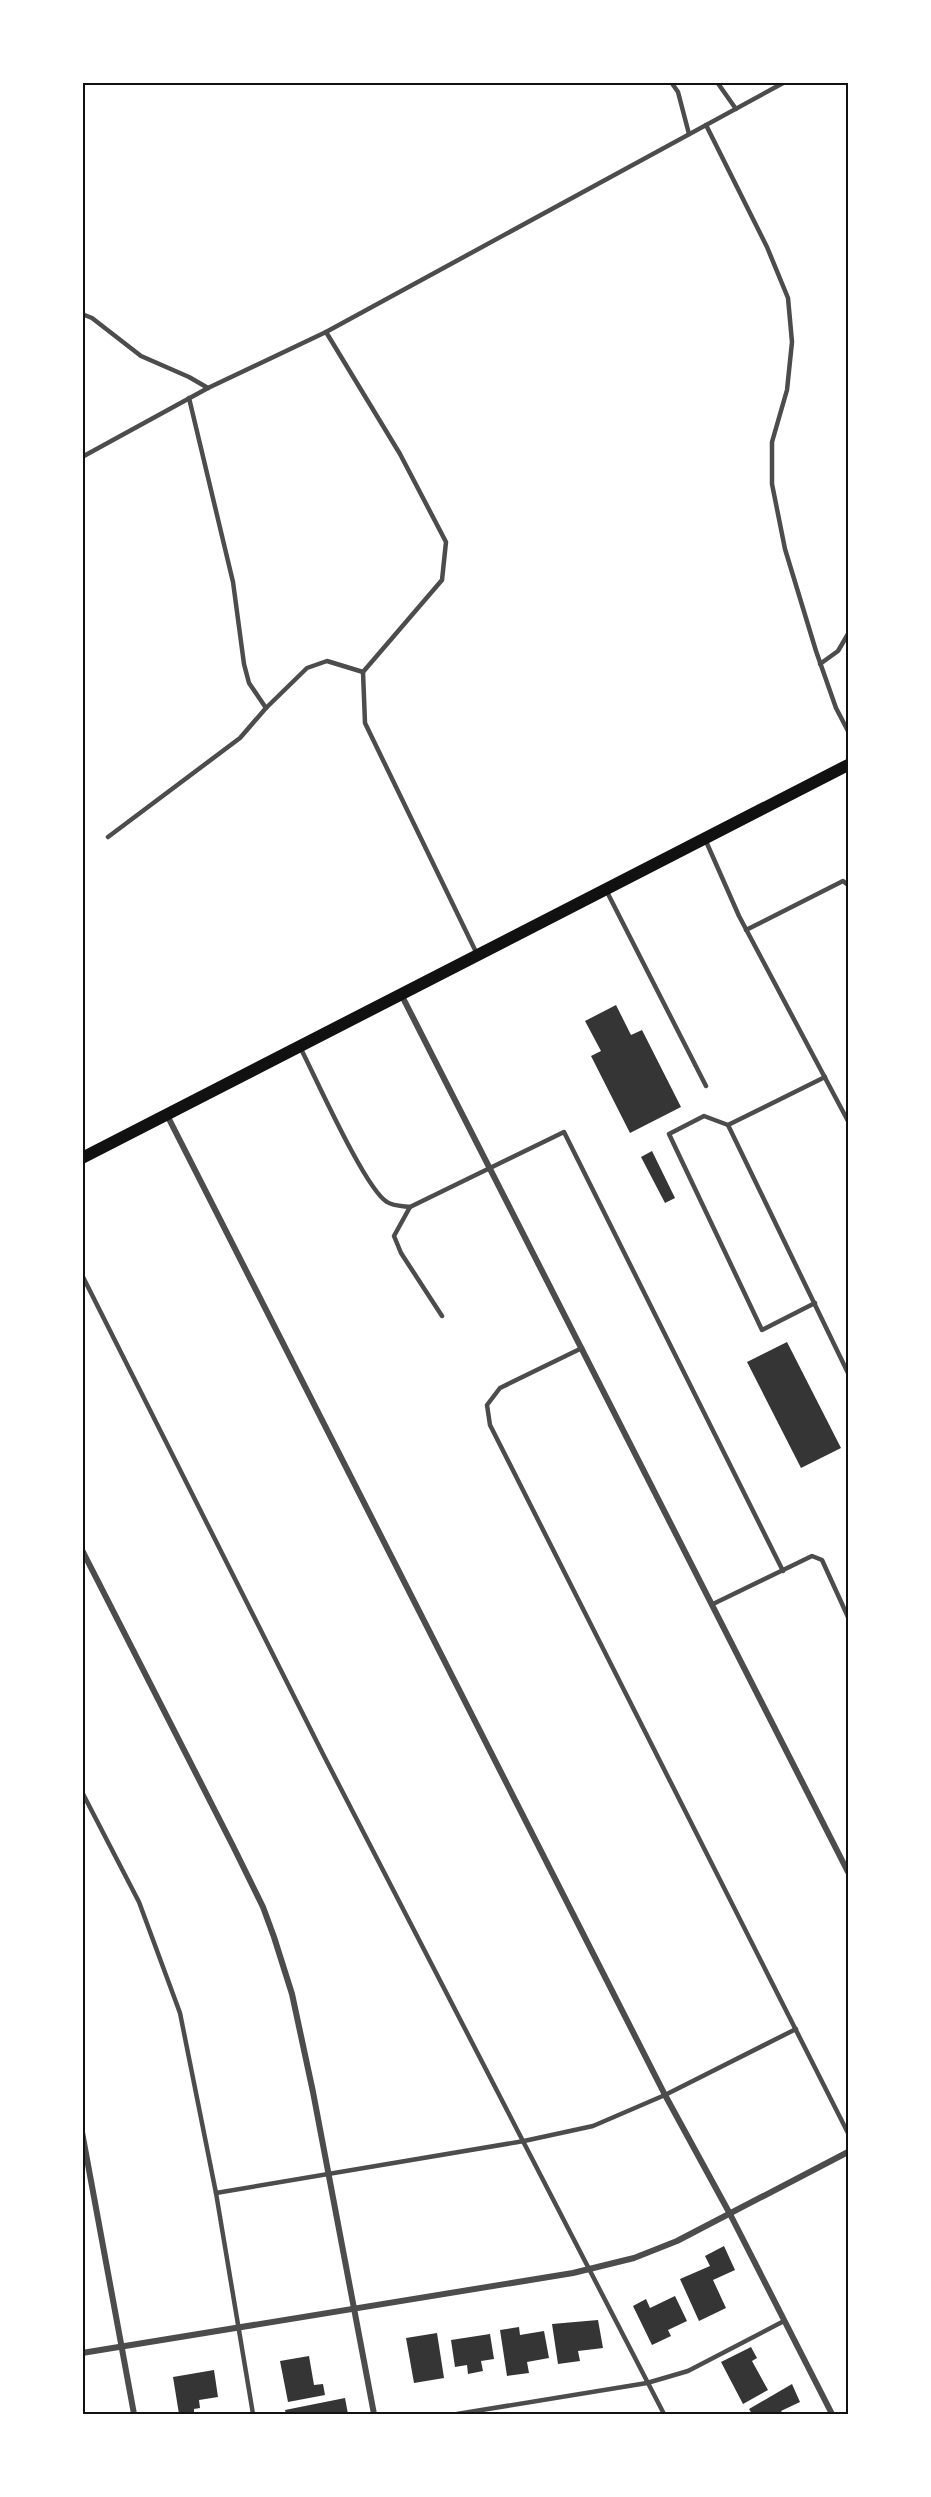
<svg xmlns="http://www.w3.org/2000/svg" width="931" height="2497" font-family="Merriweather,serif">
<style>
.building{fill:#353535}
.lines{fill:none;stroke-linecap:round;stroke-linejoin:round}
.service{stroke:#4c4c4c;stroke-width:4.5}
.minor{stroke:#4c4c4c;stroke-width:6}
.secondary{stroke:#111;stroke-width:12}
.neatline{fill:none;stroke:#111;stroke-width:2}
</style>
<rect width="100%" height="100%" fill="#fff"/>
<g class="building">
<path d="M616 1005 631 1035 642 1030 681 1107 630 1133 591 1056 601 1051 585 1021Z"/>
<path d="M652 1151 675 1198 665 1203 641 1157Z"/>
<path d="M787 1342 841 1448 801 1468 747 1362Z"/>
<path d="M724 2246 735 2270 713 2280 726 2308 699 2321 680 2279 710 2266 705 2256Z"/>
<path d="M675 2296 687 2321 668 2330 671 2336 652 2345 633 2306 646 2299 650 2308Z"/>
<path d="M598 2320 603 2348 578 2351 580 2361 558 2364 552 2324Z"/>
<path d="M519 2327 520 2335 544 2331 549 2358 527 2362 529 2373 507 2376 500 2330Z"/>
<path d="M437 2333 444 2378 414 2383 406 2338Z"/>
<path d="M490 2334 494 2359 481 2361 483 2371 468 2374 467 2365 455 2367 451 2340Z"/>
<path d="M751 2347 757 2358 752 2361 768 2390 743 2404 721 2362Z"/>
<path d="M309 2356 314 2385 323 2384 325 2395 288 2402 280 2361Z"/>
<path d="M214 2370 218 2397 199 2400 200 2408 194 2409V2414H179L173 2377Z"/>
<path d="M792 2384 800 2402 781 2411 783 2414H752L749 2409Z"/>
<path d="M345 2398 348 2414H286L285 2410Z"/>
</g>
<g class="lines">
<g class="service">
<path d="M671 82 678 92 689 134"/>
<path d="M717 82 736 109"/>
<path d="M706 125 767 247 788 298 792 342 787 390 772 442V484L785 549 816 651 836 708 848 731"/>
<path d="M82 314 92 318 141 356 189 377 208 388"/>
<path d="M326 332 400 454 446 542 442 580 363 672 365 723 477 954"/>
<path d="M189 398 233 582 244 664 249 683 266 708"/>
<path d="M82 457 208 388 326 332 785 82"/>
<path d="M820 664 838 651 848 634"/>
<path d="M108 837 240 738 266 708 307 668 327 661 363 672"/>
<path d="M705 839 739 916 848 1121"/>
<path d="M606 890 706 1086"/>
<path d="M746 930 843 881 848 885"/>
<path d="M300 1047C315 1076 365 1189 387 1202 393 1206 403 1206 410 1207"/>
<path d="M825 1077 728 1125 848 1373"/>
<path d="M728 1125 704 1116 669 1134 762 1330 815 1303"/>
<path d="M82 1275 324 1756 664 2414"/>
<path d="M442 1316 401 1253 394 1236 410 1207 564 1132 783 1571"/>
<path d="M582 1348 500 1388 487 1405 490 1425 848 2133"/>
<path d="M713 1604 812 1556 822 1560 848 1617"/>
<path d="M82 1792 139 1902 180 2013 216 2193 253 2414"/>
<path d="M216 2193 524 2141 593 2126 665 2095 796 2029"/>
<path d="M457 2414 647 2383 688 2371 784 2321"/>
</g>
<g class="minor">
<path d="M402 996 848 1872"/>
<path d="M167 1115 665 2095 730 2214 832 2414"/>
<path d="M82 1550 233 1846 263 1907 274 1937 292 1994 313 2092 374 2414"/>
<path d="M82 2132 134 2414"/>
<path d="M82 2353 573 2273 634 2258 677 2241 848 2152"/>
</g>
<path class="secondary" d="M82 1158 848 765"/>
</g>
<rect width="931" height="2497" fill="none" stroke="#ffffff" stroke-width="168"/>
<rect x="84" y="84" width="763" height="2329" class="neatline"/>
</svg>
